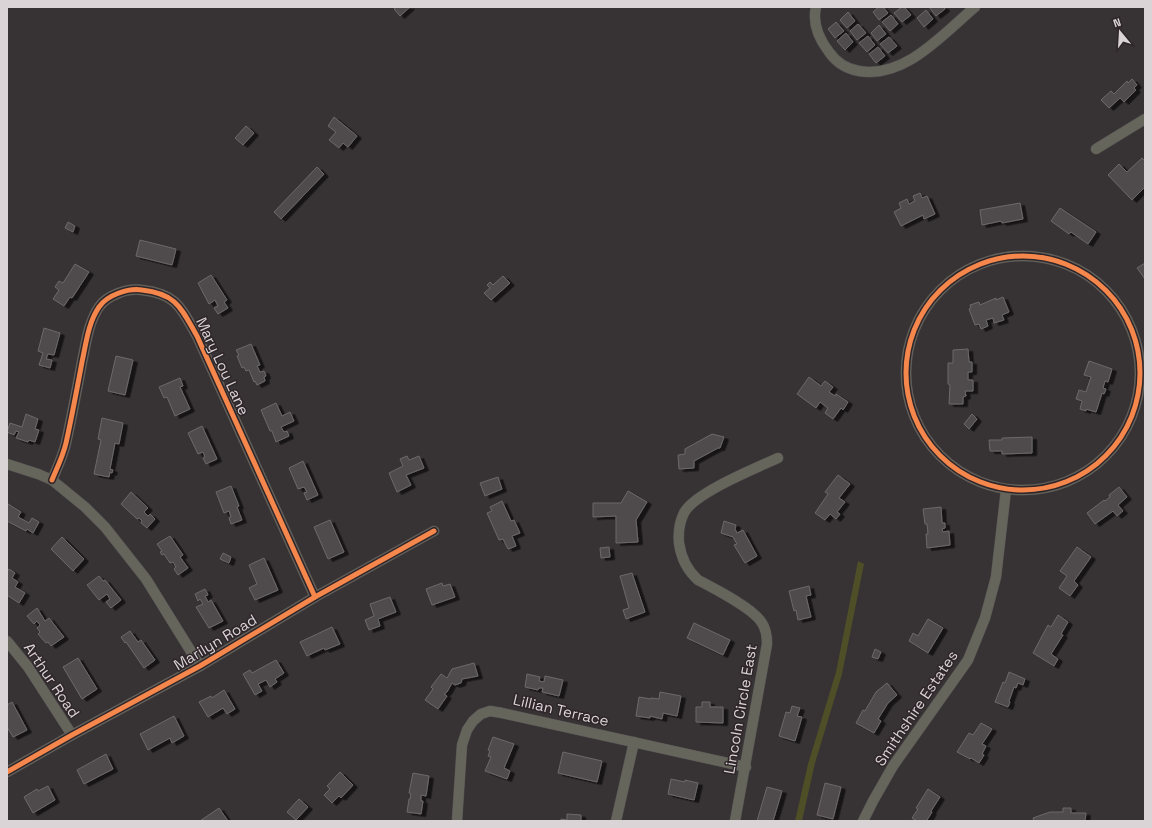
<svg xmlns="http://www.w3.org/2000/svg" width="1152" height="828" font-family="'Space Grotesk',sans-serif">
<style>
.green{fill:#4e4f27}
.building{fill:#4f4b4d;stroke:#6d686a;filter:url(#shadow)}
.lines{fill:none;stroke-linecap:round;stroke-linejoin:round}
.street-casing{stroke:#545051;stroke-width:11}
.street{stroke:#65655c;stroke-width:10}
.cycleway-casing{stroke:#2f262a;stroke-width:8}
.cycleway{stroke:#f5874c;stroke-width:5}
.labels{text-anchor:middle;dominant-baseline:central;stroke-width:3;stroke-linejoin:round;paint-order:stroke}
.street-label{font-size:15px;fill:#dad4d7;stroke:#2f262a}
</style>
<defs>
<filter id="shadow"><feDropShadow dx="4.5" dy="2.5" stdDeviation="0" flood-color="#0009"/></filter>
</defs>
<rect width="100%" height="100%" fill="#373234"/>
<path class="green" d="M858 561 864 564 842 674 815 763 802 821H795L808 764 836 672Z"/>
<g class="building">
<path d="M397 7H410L400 16 394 9Z"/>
<path d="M879 7H883L888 13 879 20 873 12Z"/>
<path d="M902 7H904L911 15 902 22 894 13Z"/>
<path d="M929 7H944L945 9 936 16Z"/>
<path d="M926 10 933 19 924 27 917 18Z"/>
<path d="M848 12 855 21 847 28 840 20Z"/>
<path d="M891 15 898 24 890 31 882 22Z"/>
<path d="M836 22 844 31 835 38 828 29Z"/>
<path d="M858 24 866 33 857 40 850 31Z"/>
<path d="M879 25 886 34 877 41 871 33Z"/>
<path d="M846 33 853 42 845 50 837 41Z"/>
<path d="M868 36 875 45 867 52 859 43Z"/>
<path d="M889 37 897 46 888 53 880 44Z"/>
<path d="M878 47 885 56 876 63 869 54Z"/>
<path d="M1132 79 1137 85 1134 88 1136 90 1124 102 1120 98 1109 108 1101 100 1111 91 1114 94 1127 81 1128 83Z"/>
<path d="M334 117 357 136 348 147 343 143 339 148 329 140 336 132 328 126Z"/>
<path d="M246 126 254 133 243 145 235 138Z"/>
<path d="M1142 158 1145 161V187L1132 200 1108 175 1119 164 1127 172Z"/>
<path d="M317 167 324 174 281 219 274 212Z"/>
<path d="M920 193 922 198 927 196 935 214 924 219 923 215 901 226 894 212 901 208 899 203 907 199 909 204 915 201 913 196Z"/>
<path d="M1020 203 1023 219 1002 223 1001 221 982 225 980 210Z"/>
<path d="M1060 208 1096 232 1088 244 1071 232 1069 234 1051 221Z"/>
<path d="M68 222 75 226 73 232 65 228Z"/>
<path d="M140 240 176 249 172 265 136 256Z"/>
<path d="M1145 263V279L1137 268Z"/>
<path d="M75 264 89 272 72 298 70 297 64 306 53 299 59 290 55 287 59 281 63 283Z"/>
<path d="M211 275 227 300 224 302 228 308 218 314 214 308 218 306 215 300 209 304 198 283Z"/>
<path d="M503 276 510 283 491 300 484 293 490 288 487 285 490 282 493 285Z"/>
<path d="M1003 297 1009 312 1002 315 1004 320 994 323 993 318 986 320 988 326 981 329 979 324 975 325 969 309 971 308 970 305 979 302 980 305 996 298V300Z"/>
<path d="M44 328 60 333 54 355 48 354 46 359 52 360 50 368 39 365 43 353 38 351Z"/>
<path d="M251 344 260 365 257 366 260 372 264 371 266 376 264 377 265 381 257 385 255 381 254 382 249 370 246 371 244 367 242 368 237 356 239 355 236 350Z"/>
<path d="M968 349 969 362H972V372H968V380H973V391H965L966 396 963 397V404H949L950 385 948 384V363H953V350Z"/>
<path d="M116 356 133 360 125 395 108 391Z"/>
<path d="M1089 361 1112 369 1108 382 1105 381 1103 388 1106 389 1104 394 1102 393 1096 412 1086 409V411L1080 409 1082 401 1076 399 1079 390 1086 392 1091 377 1084 375Z"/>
<path d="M809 377 821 386 825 381 833 387 829 392 835 396 836 394 848 402 843 410 841 408 833 419 825 413 828 408 820 402 816 408 797 394Z"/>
<path d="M180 378 183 386 180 387 190 409 175 416 167 397 164 398 159 387Z"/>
<path d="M276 403 282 416 290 412 294 421 281 427 284 432 287 431 289 436 276 442 272 431H270L261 410Z"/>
<path d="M26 414 38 419 35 429 39 430 35 442 29 440 28 442 16 438 19 432 16 431 14 435 7 432 10 423 22 427Z"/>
<path d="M972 414 977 419 969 429 964 424Z"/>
<path d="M102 418 123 423 119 444 115 443 110 469 113 470 112 473 110 472 109 477 94 474 101 440 98 439Z"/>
<path d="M202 426 217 459 206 464 203 458 205 457 203 452 198 454 188 433Z"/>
<path d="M712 434 724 437 720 448H718L694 461V468L679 469 678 455 685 454V449Z"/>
<path d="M1032 437V453L1002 454V451H990L989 440H1002V438Z"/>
<path d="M407 456 409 460 419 456 424 468 406 475 411 485 397 492 389 473 403 466 400 459Z"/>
<path d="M303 461 318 495 307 500 304 493 307 492 304 487 298 489 289 468Z"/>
<path d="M838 475 850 484 839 498 845 502 837 512 840 514 836 519 830 514 825 520 815 513 828 494 825 492Z"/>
<path d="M498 477 502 489 485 496 480 483Z"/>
<path d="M231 486 239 506 237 507 242 520 231 524 229 518 231 517 229 511 224 513 216 492Z"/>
<path d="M1119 487 1127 497 1118 505 1123 511 1117 516 1113 511 1095 524 1087 513 1104 500 1105 501 1110 497 1109 495Z"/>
<path d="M628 491 647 502 636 520 638 542 616 543V516L593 517V503H621Z"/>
<path d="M131 492 148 508 144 512 148 516 150 514 155 519 147 528 141 523 142 521 139 518 137 519 121 504Z"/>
<path d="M502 501 511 521 514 520 520 533 512 536 516 546 508 549 503 539 499 540 487 513 492 511 490 507Z"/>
<path d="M8 504 21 512 18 517 29 523 32 518 39 522 33 533 27 529 26 531 7 521V506Z"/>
<path d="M941 507 942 523H945V528L942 529 943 532 949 531 950 545 927 548 926 534H928L927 524H925L923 509Z"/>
<path d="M330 520 344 552 328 559 314 527Z"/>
<path d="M724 521 736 525 735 529 737 533 743 530 757 556 745 563 734 545 737 544 733 537 721 533Z"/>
<path d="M170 536 183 555 180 557 188 568 178 575 174 569 176 567 173 562 170 563 164 554 162 555 160 552 162 551 157 544Z"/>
<path d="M62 537 84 559 73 571 51 549Z"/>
<path d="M609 547 610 557 601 558 600 548Z"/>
<path d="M1077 547 1091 557 1074 581 1078 585 1070 596 1059 588 1067 576 1060 571Z"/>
<path d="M223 553 231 557 229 563 220 559Z"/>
<path d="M264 558 278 590 255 600 249 588 257 584 249 565Z"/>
<path d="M9 569 15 573 12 578 18 582 15 587 25 593 19 603 7 595V572Z"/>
<path d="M632 573 645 612 626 619 623 610 629 608 620 576Z"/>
<path d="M99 576 103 581 105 580 121 600 111 608 106 602 110 599 107 594 99 600 87 585Z"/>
<path d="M442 583 443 586 450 584 455 597 432 605 426 589Z"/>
<path d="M809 586 811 595 806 596 811 617 798 620 796 610 794 611 789 591Z"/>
<path d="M205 589 208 595 205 596 208 602 211 600 223 621 209 628 196 607 203 604 200 599 198 601 195 594Z"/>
<path d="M390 597 396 612 378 619 380 626 369 630 365 620 374 616 370 604Z"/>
<path d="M37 608 45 621 49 618 64 637 51 646 48 642 46 643 38 634 40 632 37 628 40 625 37 621 34 624 27 616Z"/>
<path d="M1058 615 1068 622 1061 634 1063 635 1051 654 1058 659 1054 666 1033 653 1048 625 1051 627Z"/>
<path d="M928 619 943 628 928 653 909 641 913 633 918 636Z"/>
<path d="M694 623 730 640 723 655 687 638Z"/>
<path d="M332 627 340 644 325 650 324 648 307 656 300 642Z"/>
<path d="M130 631 138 642 141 640 155 660 144 668 126 642 125 643 121 637Z"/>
<path d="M875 649 881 652 878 659 872 657Z"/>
<path d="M78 658 97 689 82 699 63 667Z"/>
<path d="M276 660 284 673 275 679 277 682 270 687 266 680 258 684 262 691 255 695 243 674 250 670 252 673Z"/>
<path d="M474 663 478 676 462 679 461 683 455 685 452 683 447 692 444 694 447 696 438 709 425 700 433 689 431 687 441 674 447 678 452 669Z"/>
<path d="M1009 672 1025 679 1023 685 1018 683 1016 688 1014 687 1009 701 1010 702 1008 707 995 702 1003 682 1005 683Z"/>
<path d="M527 674 540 677 539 681 544 682 545 676 563 680 559 696 542 692 543 688H539L538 690 525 687Z"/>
<path d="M887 683 897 695 888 703 878 719 881 721 874 733 856 723 863 710 865 711 876 692Z"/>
<path d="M224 690 235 709 227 714 223 708 208 717 199 702 211 696 212 698Z"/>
<path d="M660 692 681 696 677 716 663 713 662 719 650 716V718L636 716 639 697 651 699V698L659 699Z"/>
<path d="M12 702 27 730 13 737 7 727V705Z"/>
<path d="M702 702H710V707H723V723L696 722V707H702Z"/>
<path d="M792 706 800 708 797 716 802 717 795 741 779 736 786 712 790 713Z"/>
<path d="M174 716 184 736 172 743 170 738 148 750 140 734Z"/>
<path d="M981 723 992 729 982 744 986 746 982 754 984 755 979 763 971 758 970 759 957 752 969 733 973 735Z"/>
<path d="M493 737 514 744 504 768 510 771 507 779 485 771 491 757 488 756 490 751 488 750Z"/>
<path d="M563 752 602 761 597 782 558 773Z"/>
<path d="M106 754 113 769 84 784 77 770Z"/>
<path d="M340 772 353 785 341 798 339 796 332 803 324 795 330 789 327 786Z"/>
<path d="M413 773 429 776 426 796 421 795V801H423L421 814 407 812 409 799H410L411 794 409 793Z"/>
<path d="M671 779 685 782V780L698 783 694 800 668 794Z"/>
<path d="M825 783 841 787 833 819 817 815Z"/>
<path d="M48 786 55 800 33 813 24 797 37 789 38 791Z"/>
<path d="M767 787 782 791 773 821H757Z"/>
<path d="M928 789 940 797 931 811 932 812 927 820 929 821H917L912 818 918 809 916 808Z"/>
<path d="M299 799 308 807 296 820 287 812Z"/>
<path d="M219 808 228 821H200Z"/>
<path d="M1063 808H1071V813H1086L1085 821H1034L1033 818 1050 812H1063Z"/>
<path d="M567 814 581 815V821H561V819L567 820Z"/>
</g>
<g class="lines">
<defs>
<g id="street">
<path d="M816 7C812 24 819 39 829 52 836 62 847 69 859 71 905 79 943 34 975 7"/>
<path d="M1096 149 1145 119"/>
<circle cx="1023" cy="373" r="117"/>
<path d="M7 464 38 474 52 480 85 507 105 527 146 579 200 666"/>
<path d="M52 480C57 468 63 456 66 443 72 416 77 389 82 362 86 344 88 323 99 307 107 295 128 288 142 290 177 294 181 308 197 336L315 597"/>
<path d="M7 641 28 667 72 735"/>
<path d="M7 772 72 735 200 666 315 597 434 531"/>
<path d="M457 821 462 745 467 730 473 721 481 714 490 711 502 713 746 767"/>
<path d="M616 821 634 742"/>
<path d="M735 821 767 644C767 636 766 629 762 623 753 608 715 589 698 580 687 570 681 558 679 543 678 532 679 523 684 513 694 493 756 468 778 458"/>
<path d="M863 821 873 801 893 766 968 660 985 618 996 577 1006 490"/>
</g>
</defs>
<use href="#street" class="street-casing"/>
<use href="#street" class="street"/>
<defs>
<g id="cycleway">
<circle cx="1023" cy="373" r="117"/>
<path d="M52 480C57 468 63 456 66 443 72 416 77 389 82 362 86 344 88 323 99 307 107 295 128 288 142 290 177 294 181 308 197 336L315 597"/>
<path d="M7 772 72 735 200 666 315 597 434 531"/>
</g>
</defs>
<use href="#cycleway" class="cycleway-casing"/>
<use href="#cycleway" class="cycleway"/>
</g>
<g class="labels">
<g class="street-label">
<text transform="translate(223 366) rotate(65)">Mary Lou Lane</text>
<text transform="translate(215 642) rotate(-31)">Marilyn Road</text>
<text transform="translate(52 680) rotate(56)">Arthur Road</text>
<text transform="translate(916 708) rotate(-56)">Smithshire Estates</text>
<text transform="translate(740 709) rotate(-80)">Lincoln Circle East</text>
<text transform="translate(561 710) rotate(13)">Lillian Terrace</text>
</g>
</g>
<rect width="1152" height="828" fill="none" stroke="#dad4d7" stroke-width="16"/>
<g transform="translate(1120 32) rotate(342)" stroke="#2f262a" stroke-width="3" paint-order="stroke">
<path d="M0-3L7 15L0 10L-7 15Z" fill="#dad4d7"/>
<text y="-6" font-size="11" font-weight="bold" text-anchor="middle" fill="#dad4d7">N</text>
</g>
</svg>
